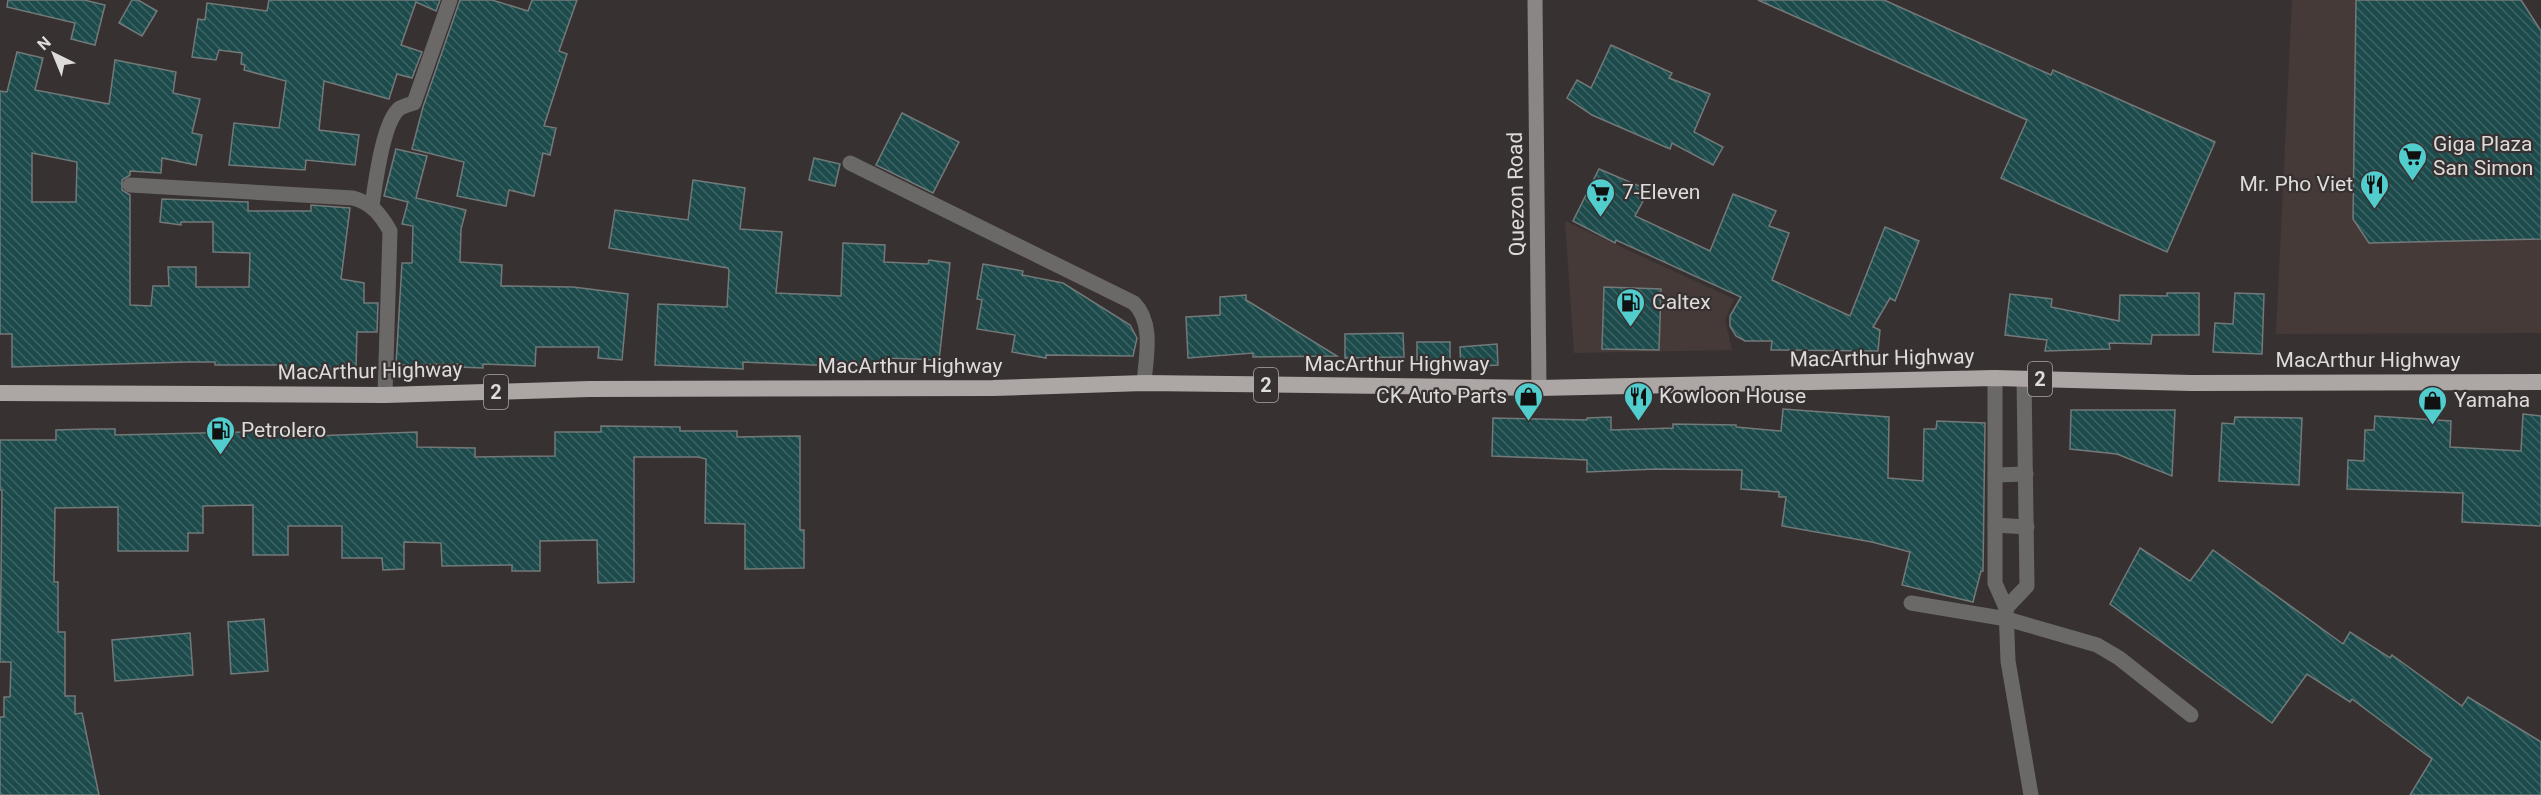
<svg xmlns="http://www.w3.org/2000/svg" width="2541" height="795" font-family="Roboto,sans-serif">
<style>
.built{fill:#453a37}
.building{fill:url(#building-back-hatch);stroke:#737979;stroke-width:1.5;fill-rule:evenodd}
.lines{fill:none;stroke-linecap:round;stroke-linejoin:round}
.minor{stroke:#6b6868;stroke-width:15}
.secondary{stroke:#898685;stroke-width:15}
.trunk{stroke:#aca6a5;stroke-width:16}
.labels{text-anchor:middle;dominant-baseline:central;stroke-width:4.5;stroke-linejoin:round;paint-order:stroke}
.shield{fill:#373231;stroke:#aca8a8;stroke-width:1.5}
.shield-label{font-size:20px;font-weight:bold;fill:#dedbdb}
.poi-label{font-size:21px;fill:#dedbdb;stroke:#373231;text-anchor:start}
.street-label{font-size:21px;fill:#dedbdb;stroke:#373231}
</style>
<defs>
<pattern id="building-back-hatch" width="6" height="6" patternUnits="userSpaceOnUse" patternTransform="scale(1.5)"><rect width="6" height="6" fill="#1d4b4c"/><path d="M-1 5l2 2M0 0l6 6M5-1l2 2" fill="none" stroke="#3d6465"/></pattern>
</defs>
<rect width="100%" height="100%" fill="#373231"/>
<g class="built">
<path d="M2292 0H2521L2541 31V333L2276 334Z"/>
<path d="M1565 221 1734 299 1725 320 1732 350 1574 353Z"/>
</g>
<g class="building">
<path d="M8 0H84L105 5 95 45 71 39 75 23 7 7Z"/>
<path d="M132 0H138L157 11 142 36 119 23Z"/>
<path d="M269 0H440L436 11 416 2 401 45 422 52 412 78 397 74 389 99 324 81 319 130 359 135 355 165 306 160 305 170 229 165 234 123 279 128 286 81 244 70 245 65 241 64 242 53 219 50 216 60 192 57 198 19 205 20 207 3 267 11Z"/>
<path d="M460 0H492L528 11 532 0H577L559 51 567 54 544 126 556 128 550 155 543 153 534 196 509 190 506 206 457 196 464 162 412 149 423 107Z"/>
<path d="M1758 0H1884L2051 75 2053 70 2215 142 2167 252 2001 178 2027 120Z"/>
<path d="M2356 0H2521L2541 31V239L2369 243 2353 219Z"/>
<path d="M1611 45 1672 73 1669 78 1710 94 1694 132 1723 147 1713 165 1672 143 1670 149 1592 115 1567 98 1577 80 1591 88Z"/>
<path d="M17 52 43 58 35 90 109 104 115 60 176 72 173 93 200 99 192 133 202 135 196 165 162 158 161 173 130 171V175L122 180V190L130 195V305L151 306 153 286H169L168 267H196V287H249L250 253 213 252V222H181V225L160 222 162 199 248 202V211H311V205L350 208 341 279 364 283V303H378L377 332H357L356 369 286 370V365H215V362H187L12 367V334H0V91L7 92ZM32 153 77 162 76 202H32Z"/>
<path d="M902 113 959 142 933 193 876 165Z"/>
<path d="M396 149 427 156 416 198 466 210 461 229 460 262 502 265 501 286 573 287 628 294 622 360 598 358 599 347H536L535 366 483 364V368L458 367V364L396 365 402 263H412L413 226 402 224 408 202 384 196Z"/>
<path d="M814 158 840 164 835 186 809 180Z"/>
<path d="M1599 169 1649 190 1635 216 1710 251 1733 194 1776 211 1769 226 1789 233 1772 280 1850 316 1885 227 1919 241 1895 301 1890 298 1873 327 1880 330 1878 351 1771 350 1772 341H1745L1736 336 1730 326V316L1741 297 1616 240 1615 243 1573 221Z"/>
<path d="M693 180 745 188 740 229 782 232 776 293 841 296 843 243 885 245 884 262 928 264 929 260 950 263 939 360 886 358 885 365 835 363V366L743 362V369L655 365 658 304 727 307 729 271 728 268 609 248 615 210 688 220Z"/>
<path d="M983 264 1023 271 1022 275 1063 283 1130 325 1137 338 1133 356 1046 355V358L1012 352 1015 335 977 329 982 300 977 299Z"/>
<path d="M1604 287 1661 289 1659 350 1602 349Z"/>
<path d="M2167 293H2199V335H2152L2151 344 2109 343 2110 349 2045 351 2047 340 2005 335 2010 294 2052 299 2051 307 2119 321 2120 295 2167 296Z"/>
<path d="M2235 293 2264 294 2262 354 2213 352 2215 323 2233 324Z"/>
<path d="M1246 295V300L1337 356 1253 357V353L1188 358 1186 317 1220 315V297Z"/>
<path d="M1403 333 1404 357 1345 358V334Z"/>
<path d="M1417 342H1450V362L1417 363Z"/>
<path d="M1497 344 1498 365 1461 367 1460 347Z"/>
<path d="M1783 409 1889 417 1888 478 1923 481 1924 429H1936L1937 421 1985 423 1983 571H1981L1973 602 1902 585 1910 552 1872 542 1782 526 1786 497H1779V492L1741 489 1742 470 1656 469 1587 472V460L1492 456 1493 418 1587 420V418L1611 417V430L1673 428V424L1736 425V427L1781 431Z"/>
<path d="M2071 410H2175L2172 476 2117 454 2070 449Z"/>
<path d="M2523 414 2541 416V526L2462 522 2463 493 2347 489 2348 460 2364 461 2365 430H2374L2375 416 2451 421 2450 447 2521 451Z"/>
<path d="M2235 417 2302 418 2299 485 2219 481 2222 423 2234 424Z"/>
<path d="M601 426 680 427V431H737V437L800 436V530H804V568L745 569V524L705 523 706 459 698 457H634V582L598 583 597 540 540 541V571H512V565L442 566 441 543 404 542V569L383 570 382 558H342V526H288V555H253V505L203 506V533H188V551H118V507L55 508 54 582H58V632H65V696H75V714L82 713 99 795H0V717H4V697H10L11 662H0L2 490H0V440H56V430L92 429H115V435L288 431V437L417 432V447L475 448V457L555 456V432H601Z"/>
<path d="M2140 548 2190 581 2213 550 2343 644 2350 632 2390 658 2392 655 2462 706 2468 697 2541 742V795H2410L2432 759 2352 699 2350 702 2307 674 2272 723 2110 604Z"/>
<path d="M264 619 268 671 231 674 228 622Z"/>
<path d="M190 633 193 675 115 681 112 640Z"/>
</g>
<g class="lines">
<g class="minor">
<path d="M850 163 1134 303C1154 323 1146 357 1144 383"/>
<path d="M130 185 353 198C372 203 381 215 390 231L385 395"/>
<path d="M372 206C375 185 383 120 400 108 404 106 410 104 414 103L450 0"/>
<path d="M1995 378V583L2006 608 2008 661 2031 795"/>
<path d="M1995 475 2026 474"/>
<path d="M1995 525 2027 527"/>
<path d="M1911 603 2007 619 2097 645 2119 658 2191 715"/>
<path d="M2006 608 2027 586 2024 379"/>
</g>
<path class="secondary" d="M1535 0 1539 388"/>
<path class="trunk" d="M0 393 385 395 589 389 993 388 1144 383 1539 388 1995 378 2191 383 2541 382"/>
</g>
<defs>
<symbol id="supermarket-pin" viewBox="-11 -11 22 30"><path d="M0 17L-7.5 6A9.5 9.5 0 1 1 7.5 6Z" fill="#52cdce" stroke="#373231"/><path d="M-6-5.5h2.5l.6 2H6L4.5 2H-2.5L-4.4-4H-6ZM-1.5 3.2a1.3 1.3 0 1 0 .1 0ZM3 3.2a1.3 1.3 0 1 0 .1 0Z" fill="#111"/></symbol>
<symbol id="restaurant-pin" viewBox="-11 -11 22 30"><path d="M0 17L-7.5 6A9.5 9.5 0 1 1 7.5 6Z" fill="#52cdce" stroke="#373231"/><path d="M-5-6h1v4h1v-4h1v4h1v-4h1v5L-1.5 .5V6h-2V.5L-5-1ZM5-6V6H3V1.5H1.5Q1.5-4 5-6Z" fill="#111"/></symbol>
<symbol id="fuel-pin" viewBox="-11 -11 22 30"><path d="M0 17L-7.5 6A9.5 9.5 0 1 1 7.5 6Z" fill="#52cdce" stroke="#373231"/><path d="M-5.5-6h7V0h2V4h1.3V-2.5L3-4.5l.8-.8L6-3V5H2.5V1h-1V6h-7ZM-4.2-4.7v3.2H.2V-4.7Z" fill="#111"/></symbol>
<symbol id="shop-pin" viewBox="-11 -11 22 30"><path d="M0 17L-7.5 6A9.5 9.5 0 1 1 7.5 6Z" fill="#52cdce" stroke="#373231"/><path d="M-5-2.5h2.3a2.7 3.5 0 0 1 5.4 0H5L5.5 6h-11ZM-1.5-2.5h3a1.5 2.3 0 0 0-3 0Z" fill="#111"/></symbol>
</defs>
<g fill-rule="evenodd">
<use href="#supermarket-pin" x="2396" y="140" width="33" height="45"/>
<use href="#restaurant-pin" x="2358" y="168" width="33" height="45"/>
<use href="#supermarket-pin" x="1584" y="176" width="33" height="45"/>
<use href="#fuel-pin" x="1614" y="286" width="33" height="45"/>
<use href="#shop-pin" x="1512" y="380" width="33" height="45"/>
<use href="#restaurant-pin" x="1622" y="380" width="33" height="45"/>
<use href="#shop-pin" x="2416" y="384" width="33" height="45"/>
<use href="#fuel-pin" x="204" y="414" width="33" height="45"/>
</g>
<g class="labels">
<g class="shield">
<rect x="2028" y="362" width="24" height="34" rx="4.5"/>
<rect x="1254" y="368" width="24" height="34" rx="4.5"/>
<rect x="484" y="375" width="24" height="34" rx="4.5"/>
</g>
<g class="shield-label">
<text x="2040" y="379">2</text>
<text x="1266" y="385">2</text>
<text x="496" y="392">2</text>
</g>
<g class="poi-label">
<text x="2433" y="144">Giga Plaza<tspan x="2433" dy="24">San Simon</tspan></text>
<text x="2353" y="184" text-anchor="end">Mr. Pho Viet</text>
<text x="1622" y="192">7-Eleven</text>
<text x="1652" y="302">Caltex</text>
<text x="1507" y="396" text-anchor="end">CK Auto Parts</text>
<text x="1659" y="396">Kowloon House</text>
<text x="2454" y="400">Yamaha</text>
<text x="241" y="430">Petrolero</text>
</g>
<g class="street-label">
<text transform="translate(1516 194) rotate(-91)">Quezon Road</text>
<text transform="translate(1882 358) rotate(-1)">MacArthur Highway</text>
<text x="2368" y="360">MacArthur Highway</text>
<text x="1397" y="364">MacArthur Highway</text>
<text x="910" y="366">MacArthur Highway</text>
<text transform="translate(370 371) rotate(-1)">MacArthur Highway</text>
</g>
</g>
<g transform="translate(54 54) rotate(317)" stroke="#373231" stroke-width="4.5" paint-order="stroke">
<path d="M0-4.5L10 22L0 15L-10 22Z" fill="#dedbdb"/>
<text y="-9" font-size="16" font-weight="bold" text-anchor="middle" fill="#dedbdb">N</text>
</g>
</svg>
